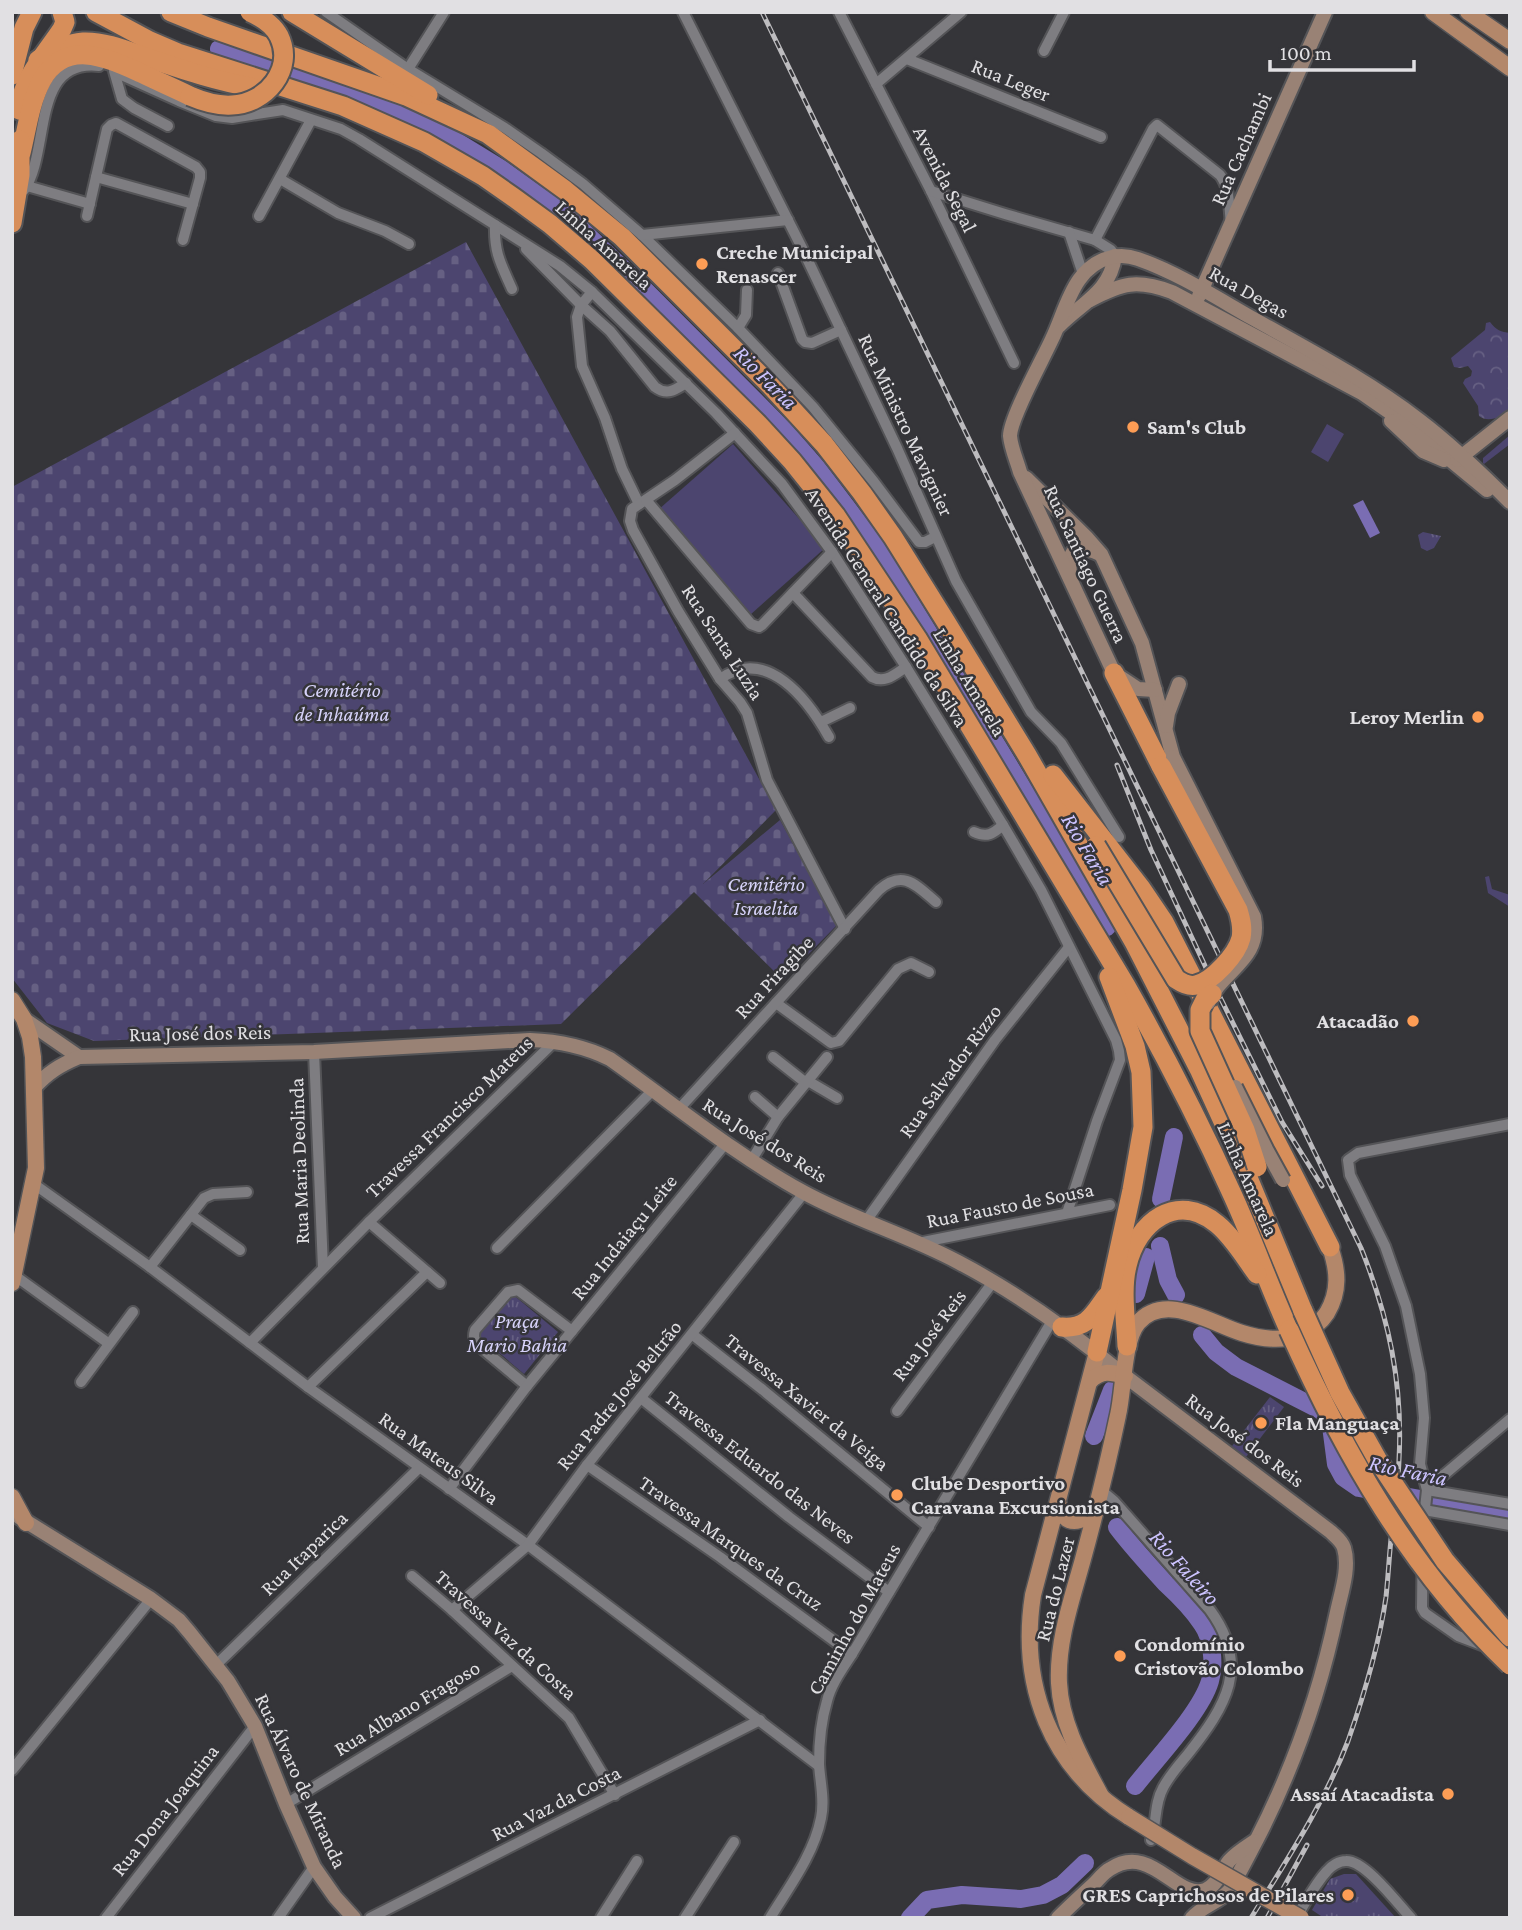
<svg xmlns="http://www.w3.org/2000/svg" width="1522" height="1930" font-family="'Crimson Pro',serif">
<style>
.grass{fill:#4c456f}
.forest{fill:url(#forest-crowns)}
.cemetery{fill:url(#cemetery-stones)}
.park{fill:url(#park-tufts)}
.water{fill:#7a6db3}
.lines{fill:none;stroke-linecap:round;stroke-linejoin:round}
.river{stroke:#7a6db3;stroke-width:18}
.street-casing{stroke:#545457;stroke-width:14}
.secondary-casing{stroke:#545457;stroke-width:18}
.primary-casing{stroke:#545457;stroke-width:19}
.highway-casing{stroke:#545457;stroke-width:23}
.street{stroke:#7e7d81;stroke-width:10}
.secondary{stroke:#998275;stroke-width:14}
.primary{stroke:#b3876a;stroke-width:16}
.highway{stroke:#d78e5a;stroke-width:19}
.rail-casing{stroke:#bdbcbf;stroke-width:5}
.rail{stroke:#353539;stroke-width:2.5;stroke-dasharray:8;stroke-linecap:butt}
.secondary-bridge-casing{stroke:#545457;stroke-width:18;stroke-linecap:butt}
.primary-bridge-casing{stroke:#545457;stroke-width:19;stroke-linecap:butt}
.highway-bridge-casing{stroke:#545457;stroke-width:23;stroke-linecap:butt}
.secondary-bridge{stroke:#998275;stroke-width:14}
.primary-bridge{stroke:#b3876a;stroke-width:16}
.highway-bridge{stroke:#d78e5a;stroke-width:19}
.poi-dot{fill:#fd9d55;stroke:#353539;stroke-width:2.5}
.labels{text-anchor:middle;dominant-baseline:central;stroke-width:5;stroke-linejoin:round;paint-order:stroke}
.street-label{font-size:21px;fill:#e1e0e3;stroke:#353539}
.poi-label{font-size:21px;font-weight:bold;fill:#e1e0e3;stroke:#353539;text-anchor:start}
.park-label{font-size:21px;font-style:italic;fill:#d7d3fa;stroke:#353539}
.water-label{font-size:23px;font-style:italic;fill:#cdc4ff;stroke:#353539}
</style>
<defs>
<pattern id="forest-crowns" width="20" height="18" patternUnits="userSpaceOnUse" patternTransform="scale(1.75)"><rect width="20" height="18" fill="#4c456f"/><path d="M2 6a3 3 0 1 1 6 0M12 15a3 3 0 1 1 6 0" fill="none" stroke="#666083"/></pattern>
<pattern id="cemetery-stones" width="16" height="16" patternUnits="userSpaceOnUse" patternTransform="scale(1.75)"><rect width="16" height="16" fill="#4c456f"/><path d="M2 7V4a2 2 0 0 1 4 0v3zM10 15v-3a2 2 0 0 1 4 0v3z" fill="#666083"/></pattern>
<pattern id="park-tufts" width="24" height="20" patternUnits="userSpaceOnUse" patternTransform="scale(1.75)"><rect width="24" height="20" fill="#4c456f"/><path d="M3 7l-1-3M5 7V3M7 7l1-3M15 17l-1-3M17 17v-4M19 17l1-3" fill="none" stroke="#666083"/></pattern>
</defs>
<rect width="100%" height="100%" fill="#353539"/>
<g class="grass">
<path d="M1327 424 1344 434 1328 462 1311 452Z"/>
<path d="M1510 435V444L1484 464 1483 463V458Z"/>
<path d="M733 444 825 548 750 615 658 510Z"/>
<path d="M1489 876 1492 889 1510 895V907L1488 893 1485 877Z"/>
</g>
<path class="forest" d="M1490 322C1496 330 1501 332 1510 333V411C1501 417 1488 423 1479 416L1478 406 1463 383 1465 379 1471 376 1472 371 1468 366 1460 368 1454 367 1451 358 1485 330 1486 323Z"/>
<path class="cemetery" d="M466 242 776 810 703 884 780 820 837 925 783 980 694 892 561 1024 94 1041 47 1023 12 978V487Z"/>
<g class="park">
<path d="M1423 532 1441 536 1434 548 1427 551 1421 548 1418 535Z"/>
<path d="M511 1293 558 1332 524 1374 477 1334Z"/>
<path d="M1270 1397 1284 1407 1246 1457 1232 1446Z"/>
<path d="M1344 1874H1356L1396 1918H1324L1312 1910 1330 1879Z"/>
</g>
<path class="water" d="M1363 500 1380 533 1370 538 1353 505Z"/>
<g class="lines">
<g class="river">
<path d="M219 49 404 115 454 140 503 170 566 215 634 279 783 429 817 468 876 546 1107 927"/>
<path d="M1161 1199 1174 1137"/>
<path d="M1160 1246 1168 1280 1176 1295"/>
<path d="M1136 1294 1146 1257"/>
<path d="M1202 1335 1216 1352 1236 1367 1322 1411 1331 1426 1336 1464 1343 1477 1359 1488 1510 1515"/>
<path d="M1094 1436 1112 1390"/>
<path d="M1117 1527C1132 1547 1149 1565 1166 1584 1179 1596 1192 1609 1202 1624 1212 1638 1215 1664 1210 1681 1201 1712 1156 1759 1135 1786"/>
<path d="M910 1918 927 1900 962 1895 1021 1899 1043 1895 1062 1885 1085 1863"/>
</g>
<defs>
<g id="street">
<path d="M326 12 408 69 505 128 541 153 583 184 642 235 738 328 813 407 874 482 919 542H925L935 537"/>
<path d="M683 12 802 248 897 448 956 581 1031 712 1061 743 1119 837"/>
<path d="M839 12 931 191 1014 363"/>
<path d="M1044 51 1064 12"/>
<path d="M907 59 1101 137"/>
<path d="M408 69 444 12"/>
<path d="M114 71 122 99 134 108 168 126"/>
<path d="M117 73 179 101 216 116 232 118 283 110 341 129 359 139 560 266 592 292 716 413 782 484 832 552 906 667 1003 825 1041 890 1116 1040 1119 1051 1120 1060 1097 1121 1067 1213"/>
<path d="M876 84 961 12"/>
<path d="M96 177 193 204"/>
<path d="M280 179 338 213 385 231 409 244"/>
<path d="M27 186 90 204"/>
<path d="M24 190C51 152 30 58 99 66"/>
<path d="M931 191 1005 214 1095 240 1111 250 1115 256"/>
<path d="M87 216 107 129 111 125 116 123 196 167 200 172V178L183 240"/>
<path d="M259 216 311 120"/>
<path d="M495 225C494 253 501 264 512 289"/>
<path d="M1069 232 1083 274"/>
<path d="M642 235 788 220"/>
<path d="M1095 240 1153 129 1157 125 1220 175C1230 188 1229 207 1231 224"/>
<path d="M526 249 581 305 610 331 655 387C667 396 675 390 686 383"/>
<path d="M778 273 802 339 805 342 812 343 841 330"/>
<path d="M592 292 581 305 577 317 582 366 605 418 622 469 639 504"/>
<path d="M738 328 746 315 747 290"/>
<path d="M735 433 675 480 632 509 630 521 633 530 678 611 720 679 740 702 747 713 767 780 845 929"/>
<path d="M646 500 751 624 759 627 762 625 832 552"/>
<path d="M793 593 872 677C885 684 895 674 906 667"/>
<path d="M720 679C767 645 808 700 829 737"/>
<path d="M821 722 850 708"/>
<path d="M974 832C987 838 993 834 1003 825"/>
<path d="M776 1003 831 1043 839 1041 898 969 911 963 929 972"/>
<path d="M314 1052 323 1268"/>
<path d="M773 1057 806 1083"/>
<path d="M808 1081 837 1098"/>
<path d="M755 1097 778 1117"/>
<path d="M679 1109 879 890C903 869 916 885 936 902"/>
<path d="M751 1161 778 1117 827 1057"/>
<path d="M34 1184 150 1267 308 1387 528 1545 819 1766"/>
<path d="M191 1215 240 1250"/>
<path d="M866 1221 995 1040 1069 947"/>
<path d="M369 1222 440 1283"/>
<path d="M918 1243 1110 1205"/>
<path d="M497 1248 653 1090"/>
<path d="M150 1267 204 1198 213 1194 247 1192"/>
<path d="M14 1275 108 1343"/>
<path d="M693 1335 763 1390 929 1527"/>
<path d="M250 1343 369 1222 555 1041"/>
<path d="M81 1382 133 1312"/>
<path d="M527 1386 479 1346C474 1340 473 1337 475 1330L508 1292 518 1290 572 1331"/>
<path d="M308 1387 427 1272"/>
<path d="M641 1398 789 1517 889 1592"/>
<path d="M897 1411 993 1282"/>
<path d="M587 1465 720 1557 852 1654"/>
<path d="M1427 1486 1445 1474 1510 1419"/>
<path d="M449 1489 527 1386 725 1144"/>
<path d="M1101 1490 1114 1501 1210 1610C1251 1666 1226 1706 1188 1754 1179 1765 1169 1776 1163 1788 1154 1804 1157 1823 1151 1840"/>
<path d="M1427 1490 1510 1504"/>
<path d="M1424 1510 1510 1525"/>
<path d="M412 1576 452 1610 569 1718 615 1795"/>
<path d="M452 1610 528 1545 587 1465 804 1193"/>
<path d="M1487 1647 1458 1636 1425 1613 1422 1608 1423 1526 1427 1490 1420 1464 1424 1418 1420 1374 1406 1306 1385 1246 1350 1175 1348 1160 1358 1153 1510 1124"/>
<path d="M216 1665 419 1468"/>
<path d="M12 1770 151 1599"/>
<path d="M286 1804 512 1666"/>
<path d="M106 1918 255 1726"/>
<path d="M278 1918 314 1867"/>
<path d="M370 1918 760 1720"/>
<path d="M601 1918 637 1861"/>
<path d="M685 1918 734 1842"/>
<path d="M770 1918C789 1887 814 1854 821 1818 825 1800 820 1782 819 1764 819 1743 821 1721 827 1701 831 1684 843 1668 852 1654L1052 1321"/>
<path d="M1296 1918C1306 1902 1314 1885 1327 1871 1331 1866 1339 1861 1346 1861 1365 1860 1398 1904 1411 1918"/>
</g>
<g id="secondary">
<path d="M1199 296 1325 12"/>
<path d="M1090 300C1122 283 1137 279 1172 292L1362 393 1408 425 1487 490"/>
<path d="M1059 326C1083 302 1110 292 1115 256"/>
<path d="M1391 421 1423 451 1444 460"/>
<path d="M1457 460 1510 418"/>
<path d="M1026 478 1087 538 1101 554 1142 643 1173 757"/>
<path d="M1070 574C1067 548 1077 544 1100 554"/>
<path d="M1155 690 1138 689 1114 673 1020 472C1017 461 1011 448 1010 436 1010 418 1043 359 1052 339 1067 308 1073 266 1112 257 1121 255 1130 256 1138 259 1178 273 1215 297 1252 318 1309 350 1367 380 1419 420 1452 445 1481 473 1510 502"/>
<path d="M1166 726 1168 713 1179 684"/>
<path d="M24 1019 79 1057"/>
<path d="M34 1088C47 1073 60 1065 79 1057L314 1052 530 1040C559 1041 584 1046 610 1059 674 1104 734 1154 803 1192 852 1219 908 1235 958 1262 1017 1293 1073 1333 1125 1376L1331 1532C1336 1537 1342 1541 1344 1548 1350 1568 1341 1593 1337 1612 1320 1693 1295 1765 1257 1839 1248 1856 1239 1874 1229 1891 1218 1903 1202 1906 1192 1918"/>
<path d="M19 1517 151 1599 179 1620 190 1633 228 1681 255 1726 286 1804 314 1867 335 1897 354 1918"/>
<path d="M1058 1918C1070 1906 1082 1895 1094 1884 1099 1879 1104 1872 1110 1869 1151 1842 1176 1900 1205 1890 1217 1886 1221 1871 1229 1861 1236 1853 1246 1847 1255 1841"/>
</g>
<g id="primary">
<path d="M1433 12 1510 68"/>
<path d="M1468 12 1510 41"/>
<path d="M12 1000 24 1019 30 1037 33 1057 36 1168 12 1283"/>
<path d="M1097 1352 1033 1595C1019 1685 1050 1768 1129 1817"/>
<path d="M1090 1381C1102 1370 1110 1372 1125 1376"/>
<path d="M12 1497 26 1523"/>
<path d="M1058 1502C1064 1529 1082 1524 1097 1507"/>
<path d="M1101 1796C1082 1760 1061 1724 1059 1683 1057 1641 1072 1599 1083 1559 1096 1511 1108 1463 1118 1415 1124 1390 1123 1341 1138 1323 1165 1291 1212 1324 1242 1333 1261 1339 1284 1342 1303 1333 1313 1329 1321 1322 1327 1313 1340 1291 1338 1270 1330 1247"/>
</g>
<g id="highway">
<path d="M96 12 150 41 178 53 343 106 424 142 483 176 513 197 550 224 592 260 758 424 792 461 836 516 917 638 1126 986C1165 1055 1201 1125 1233 1196 1253 1240 1269 1286 1289 1330"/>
<path d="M171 12 208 27 406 96 488 134 565 190 622 237 767 382 824 444 862 493 893 537 946 622 1027 755 1134 942 1200 1071 1242 1163 1303 1311"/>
<path d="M292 12 428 95"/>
<path d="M38 60C52 52 66 43 83 42 106 41 130 52 151 59 184 70 216 81 251 87"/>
<path d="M12 75 24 28 32 12"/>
<path d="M19 110C23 77 44 56 62 29L65 22 62 12"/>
<path d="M21 153C27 129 30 102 42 80 66 38 107 58 141 73 157 81 174 88 190 96"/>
<path d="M12 223 20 175V140"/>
<path d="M1114 673 1161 766"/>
<path d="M1053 775 1141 888 1164 922 1330 1247"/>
<path d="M1062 1327C1087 1329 1093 1315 1106 1297"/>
<path d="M1127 1346C1126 1322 1121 1289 1127 1266 1137 1222 1177 1191 1217 1224 1233 1237 1245 1258 1257 1274"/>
<path d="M1097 1352 1132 1190 1143 1127 1141 1072 1135 1046 1109 977"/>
</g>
</defs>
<use href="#street" class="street-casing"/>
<use href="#secondary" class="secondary-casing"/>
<use href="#primary" class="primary-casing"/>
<use href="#highway" class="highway-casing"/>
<use href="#street" class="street"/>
<use href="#secondary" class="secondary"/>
<use href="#primary" class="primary"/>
<use href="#highway" class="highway"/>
<defs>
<g id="rail">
<path d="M762 12 1361 1248C1389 1318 1403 1384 1399 1460 1398 1486 1394 1513 1391 1539 1389 1559 1388 1578 1386 1597 1379 1646 1364 1695 1348 1741 1324 1804 1286 1861 1251 1918"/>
<path d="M1117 765 1151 850 1214 985 1282 1122 1322 1186"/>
<path d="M1267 1918 1307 1845"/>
</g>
</defs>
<use href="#rail" class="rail-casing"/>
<use href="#rail" class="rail"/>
<defs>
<g id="secondary-bridge">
<path d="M1173 757 1254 917C1262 961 1222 969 1208 1003"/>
<path d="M1235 1087 1266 1149 1283 1180"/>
</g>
<path id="primary-bridge" d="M1129 1817 1192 1856 1301 1918"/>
<g id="highway-bridge">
<path d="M190 96C204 102 217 106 232 105 266 104 295 69 279 36 273 24 261 17 250 12"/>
<path d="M1096 846 1176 979C1182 983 1189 987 1196 985 1213 981 1237 954 1241 938 1243 928 1241 920 1238 910L1161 766"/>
<path d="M1212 994 1205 1000 1200 1010V1031L1245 1130 1257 1167"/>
<path d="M1303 1311 1340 1393 1377 1459 1445 1561 1510 1637"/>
<path d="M1289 1330C1344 1453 1411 1571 1510 1665"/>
</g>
</defs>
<use href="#secondary-bridge" class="secondary-bridge-casing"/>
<use href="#primary-bridge" class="primary-bridge-casing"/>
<use href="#highway-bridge" class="highway-bridge-casing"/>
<use href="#secondary-bridge" class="secondary-bridge"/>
<use href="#primary-bridge" class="primary-bridge"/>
<use href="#highway-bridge" class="highway-bridge"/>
</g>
<g class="poi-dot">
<circle cx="702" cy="264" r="7"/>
<circle cx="1133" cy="427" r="7"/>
<circle cx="1478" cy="717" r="7"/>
<circle cx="1413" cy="1021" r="7"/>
<circle cx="1261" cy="1423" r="7"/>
<circle cx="897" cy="1495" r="7"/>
<circle cx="1120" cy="1656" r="7"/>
<circle cx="1448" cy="1794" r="7"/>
<circle cx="1348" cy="1895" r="7"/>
</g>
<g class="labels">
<g class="street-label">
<text transform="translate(1011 80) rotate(22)">Rua Leger</text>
<text transform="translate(1241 149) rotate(-66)">Rua Cachambi</text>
<text transform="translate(945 179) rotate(63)">Avenida Segal</text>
<text transform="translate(604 245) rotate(42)">Linha Amarela</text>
<text transform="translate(1249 292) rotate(29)">Rua Degas</text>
<text transform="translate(906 425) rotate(65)">Rua Ministro Mavignier</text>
<text transform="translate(1086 564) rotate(65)">Rua Santiago Guerra</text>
<text transform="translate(887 607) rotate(57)">Avenida General Candido da Silva</text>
<text transform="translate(723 642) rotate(57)">Rua Santa Luzia</text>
<text transform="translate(970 682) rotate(59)">Linha Amarela</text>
<text transform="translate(774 977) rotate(-47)">Rua Piragibe</text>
<text transform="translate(200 1033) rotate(-1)">Rua José dos Reis</text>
<text transform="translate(950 1071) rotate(-54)">Rua Salvador Rizzo</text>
<text transform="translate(449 1117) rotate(-44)">Travessa Francisco Mateus</text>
<text transform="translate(765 1140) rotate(32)">Rua José dos Reis</text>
<text transform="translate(299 1161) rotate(-92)">Rua Maria Deolinda</text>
<text transform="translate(1248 1179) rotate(66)">Linha Amarela</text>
<text transform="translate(1010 1205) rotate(-11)">Rua Fausto de Sousa</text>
<text transform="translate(624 1237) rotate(-51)">Rua Indaiaçu Leite</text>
<text transform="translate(929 1335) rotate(-53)">Rua José Reis</text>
<text transform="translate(619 1395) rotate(-51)">Rua Padre José Beltrão</text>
<text transform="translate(807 1402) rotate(39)">Travessa Xavier da Veiga</text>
<text transform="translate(1245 1440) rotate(37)">Rua José dos Reis</text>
<text transform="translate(439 1458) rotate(36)">Rua Mateus Silva</text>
<text transform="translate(760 1467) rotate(38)">Travessa Eduardo das Neves</text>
<text transform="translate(731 1543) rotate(35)">Travessa Marques da Cruz</text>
<text transform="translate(304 1553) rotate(-44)">Rua Itaparica</text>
<text transform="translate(1055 1589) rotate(-76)">Rua do Lazer</text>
<text transform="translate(854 1619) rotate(-61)">Caminho do Mateus</text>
<text transform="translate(506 1635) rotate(42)">Travessa Vaz da Costa</text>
<text transform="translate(407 1708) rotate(-31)">Rua Albano Fragoso</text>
<text transform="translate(301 1781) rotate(65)">Rua Álvaro de Miranda</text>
<text transform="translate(556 1803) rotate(-27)">Rua Vaz da Costa</text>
<text transform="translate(165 1810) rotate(-52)">Rua Dona Joaquina</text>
</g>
<g class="poi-label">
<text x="716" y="252">Creche Municipal<tspan x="716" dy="24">Renascer</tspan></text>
<text x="1147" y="427">Sam's Club</text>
<text x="1464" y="717" text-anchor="end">Leroy Merlin</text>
<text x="1399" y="1021" text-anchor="end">Atacadão</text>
<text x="1275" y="1423">Fla Manguaça</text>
<text x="911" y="1483">Clube Desportivo<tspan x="911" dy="24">Caravana Excursionista</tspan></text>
<text x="1134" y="1644">Condomínio<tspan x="1134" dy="24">Cristovão Colombo</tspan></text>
<text x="1434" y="1794" text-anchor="end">Assaí Atacadista</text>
<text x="1334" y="1895" text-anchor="end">GRES Caprichosos de Pilares</text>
</g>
<g class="park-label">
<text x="342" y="690">Cemitério<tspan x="342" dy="24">de Inhaúma</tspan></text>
<text x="766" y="884">Cemitério<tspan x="766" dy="24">Israelita</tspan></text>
<text x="517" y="1321">Praça<tspan x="517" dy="24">Mario Bahia</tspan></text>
</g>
<g class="water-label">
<text transform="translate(766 377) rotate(45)">Rio Faria</text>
<text transform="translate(1088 849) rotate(59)">Rio Faria</text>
<text transform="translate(1408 1470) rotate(12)">Rio Faria</text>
<text transform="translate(1185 1567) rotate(48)">Rio Faleiro</text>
</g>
</g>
<rect width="1522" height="1930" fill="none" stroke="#e1e0e3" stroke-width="28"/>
<path d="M1270 60v10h144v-10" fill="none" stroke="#e1e0e3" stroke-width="3.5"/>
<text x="1280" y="60" font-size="21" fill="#e1e0e3" stroke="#353539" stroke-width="5" paint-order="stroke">100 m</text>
</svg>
